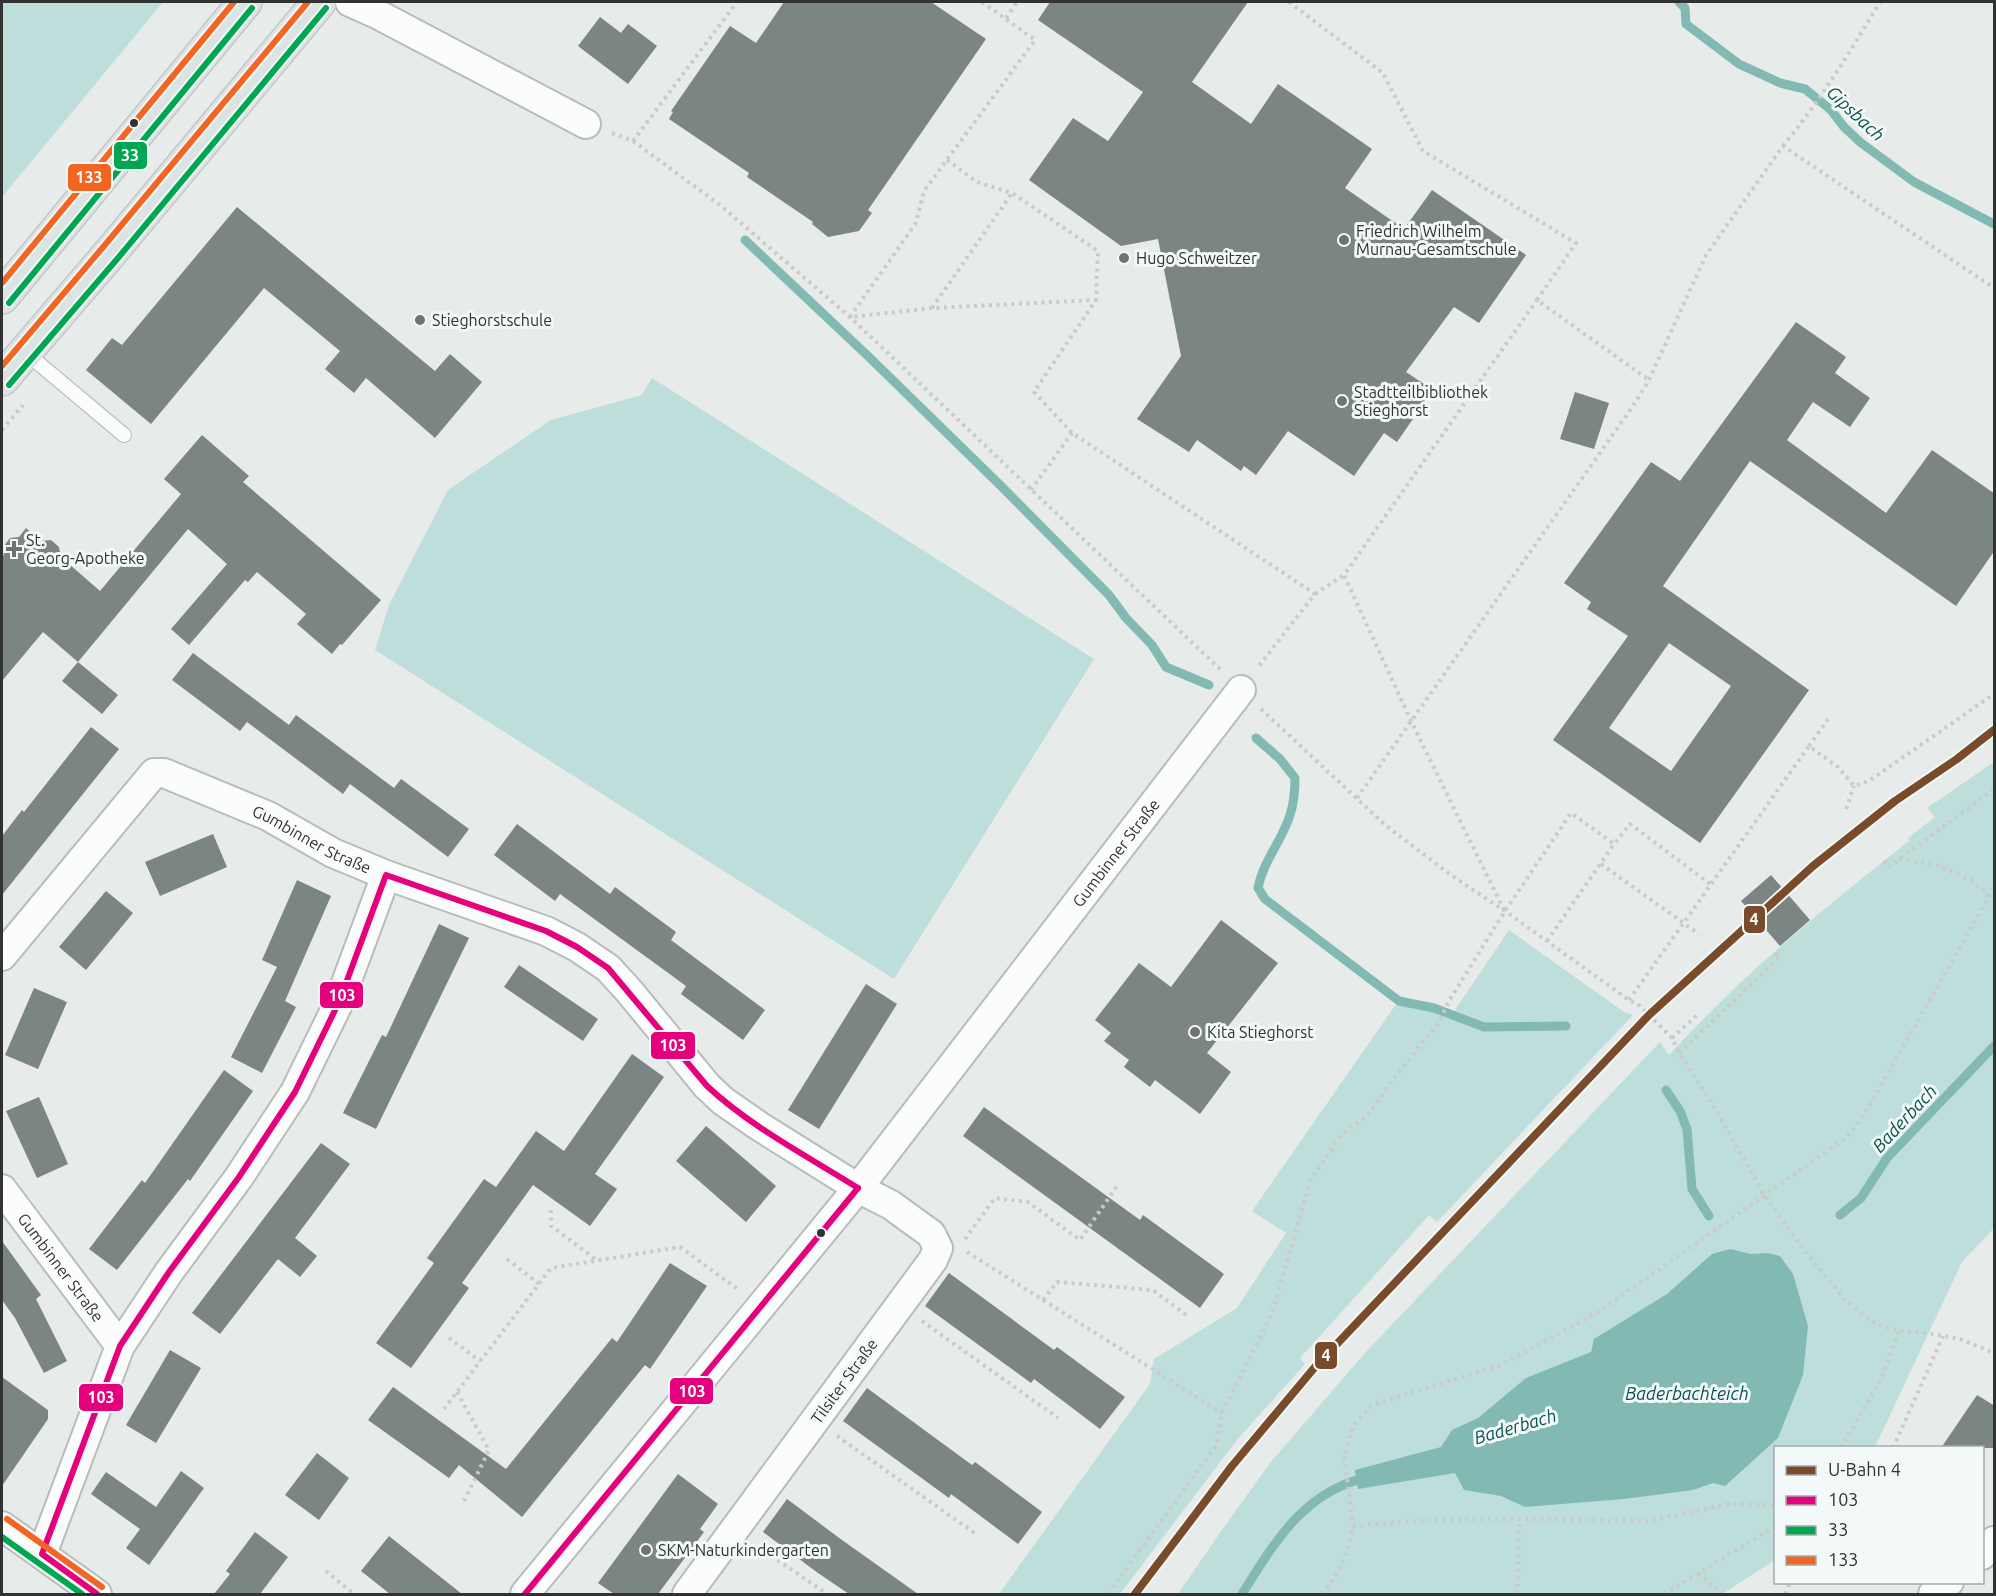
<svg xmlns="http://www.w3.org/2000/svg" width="1996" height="1596" font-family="Ubuntu,sans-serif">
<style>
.green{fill:#bddeda}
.water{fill:#82bab3}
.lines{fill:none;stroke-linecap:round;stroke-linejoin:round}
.stream{stroke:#82bab3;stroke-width:9}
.building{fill:#7b8584;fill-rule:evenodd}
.lane-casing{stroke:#b9bcbb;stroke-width:16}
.street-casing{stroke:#b9bcbb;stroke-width:32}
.primary-casing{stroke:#c5c7c7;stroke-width:36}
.path{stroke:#cacaca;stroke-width:4;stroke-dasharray:3 4.5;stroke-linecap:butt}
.lane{stroke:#fbfcfc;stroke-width:14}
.street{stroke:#fbfcfc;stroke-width:28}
.primary{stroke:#dce4e3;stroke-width:33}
.bus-1-casing{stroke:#f3f9f8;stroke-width:10}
.bus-2-casing{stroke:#f3f9f8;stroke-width:10}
.bus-3-casing{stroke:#f3f9f8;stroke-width:10}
.bus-1{stroke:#e5007d;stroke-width:6}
.bus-2{stroke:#00a651;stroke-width:6}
.bus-3{stroke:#f26522;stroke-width:6}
.metro-1-casing{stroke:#f3f9f8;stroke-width:12}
.metro-1{stroke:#7a4b2a;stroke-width:8}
.bus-dot{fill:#303332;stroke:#f3f9f8;stroke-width:2}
.poi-dot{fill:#707372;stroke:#f3f9f8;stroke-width:2}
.labels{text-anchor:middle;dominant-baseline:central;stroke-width:6;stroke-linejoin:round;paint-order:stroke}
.poi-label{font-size:16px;fill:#303332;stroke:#f3f9f8;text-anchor:start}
.street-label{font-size:16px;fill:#303332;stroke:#f3f9f8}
.water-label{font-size:18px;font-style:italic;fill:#0a524b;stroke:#f3f9f8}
.line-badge{stroke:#f3f9f8;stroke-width:2}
.badge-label{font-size:16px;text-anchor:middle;font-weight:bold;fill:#fff}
</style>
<rect width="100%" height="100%" fill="#e7ebea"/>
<g class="green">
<path d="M2 2H163L2 197Z"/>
<path d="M652 378 1094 659 894 979 375 650 389 605 448 490 551 420 642 395Z"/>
<path d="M1994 762V1228L1962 1262 1875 1447 1776 1448 1775 1560 1722 1594H1178L1217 1537 1270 1463 1365 1353 1660 1042 1669 1055C1741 976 1825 907 1909 841L1908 838 1935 817 1927 808Z"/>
<path d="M1509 930 1624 1012 1633 1015 1437 1222 1429 1215 1300 1358 1305 1364 1236 1441 1120 1594H999L1150 1384 1154 1359 1237 1308 1286 1233 1252 1211 1399 1000 1453 1013Z"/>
</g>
<path class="water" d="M1730 1249 1751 1254 1768 1253 1780 1256 1793 1274 1808 1326 1803 1375 1778 1438 1725 1486 1713 1483 1693 1490 1624 1499 1525 1507 1501 1496 1464 1490 1455 1473 1358 1489 1355 1470 1441 1447 1452 1430 1478 1418 1526 1378 1591 1352 1594 1339 1667 1294 1712 1254Z"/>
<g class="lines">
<g class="stream">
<path d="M1679 2 1685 8 1686 24 1739 64 1780 83 1805 89 1831 110 1844 127 1860 142 1914 182 1994 224"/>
<path d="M745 240 870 358 999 484 1109 595 1126 618 1152 645 1166 667 1209 685"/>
<path d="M1256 738 1280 759 1295 778C1295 791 1294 803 1290 815 1282 841 1263 861 1258 888L1265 899 1399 1001 1434 1008 1484 1027 1566 1026"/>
<path d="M1666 1090 1680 1111 1687 1129 1692 1189 1709 1216"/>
<path d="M1840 1215 1861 1198 1887 1158 1994 1046"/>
<path d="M1242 1594C1273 1545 1303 1492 1365 1478"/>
</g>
</g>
<g class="building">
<path d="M784 2H931L986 39 868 210 872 213 859 231 828 237 812 224 813 222 747 177 749 173 669 119 673 112 671 111 730 26 756 43Z"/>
<path d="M1050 2H1248L1192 82 1251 124 1278 84 1372 149 1345 188 1404 229 1432 190 1526 255 1479 323 1454 307 1406 372 1433 390 1397 442 1384 433 1354 476 1288 431 1256 475 1244 466 1241 471 1197 440 1189 452 1137 419 1181 356 1158 239 1121 246 1029 180 1073 118 1108 141 1143 92 1038 20Z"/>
<path d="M600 17 621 33 628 24 657 46 628 84 578 46Z"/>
<path d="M237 207 435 371 450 354 482 382 435 438 366 378 354 393 325 369 340 351 264 288 151 424 86 370 112 338 122 345Z"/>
<path d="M1796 322 1846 357 1835 373 1870 398 1850 427 1813 402 1787 440 1886 513 1932 450 1995 494V550L1956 606 1750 461 1663 586 1809 690 1700 843 1553 740 1628 636 1587 609 1591 602 1564 583 1651 462 1680 481ZM1669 643 1731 686 1671 771 1609 728Z"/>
<path d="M1575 392 1609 403 1594 449 1560 439Z"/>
<path d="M202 435 249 476 243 482 381 600 342 645 340 644 332 654 297 624 306 614 257 572 248 582 245 580 189 645 171 629 227 564 188 529 78 662 43 632 2 681V558L4 554V546L10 538 19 537 26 528 41 541 51 540 59 547 61 557 100 591 181 494 164 479Z"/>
<path d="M193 653 289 725 296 715 394 788 401 779 469 829 448 857 350 784 343 794 247 722 240 731 172 680Z"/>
<path d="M78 662 118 695 102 714 62 681Z"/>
<path d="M91 727 119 749 2 895V836L22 810 24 812Z"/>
<path d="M517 824 610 894 615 887 676 932 671 940 765 1010 743 1040 681 994 686 986 560 894 555 901 494 855Z"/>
<path d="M213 834 227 867 160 896 145 862Z"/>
<path d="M1771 875 1810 920 1780 946 1741 901Z"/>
<path d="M297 880 331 896 285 1001 296 1007 262 1073 231 1057 277 967 262 960Z"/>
<path d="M106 891 133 913 86 970 59 947Z"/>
<path d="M1221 920 1278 963 1207 1053 1231 1072 1200 1114 1155 1080 1150 1087 1124 1067 1129 1060 1104 1041 1111 1033 1095 1020 1139 963 1171 987Z"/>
<path d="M439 924 469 938 376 1129 343 1113 382 1035 386 1037Z"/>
<path d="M519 965 598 1019 583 1041 504 987Z"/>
<path d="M866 984 897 1004 819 1129 788 1110Z"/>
<path d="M34 988 67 1002 38 1069 5 1055Z"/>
<path d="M632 1054 664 1077 595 1174 617 1189 590 1226 533 1185 462 1283 469 1288 411 1368 376 1343 434 1263 427 1258 484 1179 496 1187 536 1131 564 1151Z"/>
<path d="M224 1070 253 1091 190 1181 188 1179 117 1270 89 1249 142 1180 145 1183Z"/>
<path d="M39 1097 68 1164 37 1178 6 1111Z"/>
<path d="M984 1107 1140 1220 1143 1215 1224 1274 1200 1308 963 1136Z"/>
<path d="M706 1126 776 1186 746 1222 676 1161Z"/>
<path d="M321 1143 350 1164 295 1238 317 1256 300 1277 278 1259 220 1334 192 1313Z"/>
<path d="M2 1241 41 1295 36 1299 67 1361 44 1373 15 1318 2 1300Z"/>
<path d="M670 1263 707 1286 650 1369 645 1365 522 1517 459 1465 449 1478 368 1420 393 1387 506 1469 612 1338 617 1342Z"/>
<path d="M949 1273 1054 1350 1057 1347 1125 1397 1100 1429 1034 1379 1031 1383 925 1306Z"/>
<path d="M170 1350 201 1368 156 1443 126 1425Z"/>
<path d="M2 1377 48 1410V1419L2 1486Z"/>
<path d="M867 1388 972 1465 975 1462 1042 1512 1018 1544 951 1494 949 1498 843 1421Z"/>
<path d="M1977 1395 1995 1406V1448H1941Z"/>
<path d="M317 1453 349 1478 319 1520 285 1495Z"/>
<path d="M181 1471 204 1488 149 1565 126 1548 140 1529 91 1494 106 1472 156 1507Z"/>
<path d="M678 1474 718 1504 700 1529 704 1532 658 1594H614L598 1583Z"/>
<path d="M787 1499 842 1540 918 1594H849L818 1573 763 1532Z"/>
<path d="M255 1532 288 1557 260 1594H214L230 1574 226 1571Z"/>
<path d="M389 1536 414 1556 462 1594H390L361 1571Z"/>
</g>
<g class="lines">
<defs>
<path id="lane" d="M25 352 124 435"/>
<g id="street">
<path d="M350 2 379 15 586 124"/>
<path id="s1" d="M2 956 154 773H164L268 816 333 853 386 875 546 931 577 947 608 968 629 991 707 1086 723 1101 759 1126 858 1188 891 1205 931 1234 938 1248 933 1260 687 1594"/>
<path id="s2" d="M2 1189 120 1346"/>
<path d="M2 1526 97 1594"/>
<path d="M42 1554 120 1346 169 1272 239 1177 295 1092 339 1002 386 875"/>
<path d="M1982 1555 1994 1541"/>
<path id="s3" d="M525 1594 858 1188 1241 690"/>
<path d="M1933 1594 1949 1582"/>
</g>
<g id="primary">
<path d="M2 297 245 2"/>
<path d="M2 379 111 252 319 2"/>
</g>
</defs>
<use href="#lane" class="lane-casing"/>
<use href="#street" class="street-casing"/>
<use href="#primary" class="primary-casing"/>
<g class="path">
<path d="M982 2 1035 40 924 191 916 223 850 317 932 308 1096 300"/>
<path d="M1289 2 1383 73 1423 151 1576 243 1537 300 1649 380"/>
<path d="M1006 18 1017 2"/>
<path d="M612 133 633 141 720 205 850 317 1221 670"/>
<path d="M633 141 737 2"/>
<path d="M1783 146C1820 101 1850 52 1880 2"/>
<path d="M947 160 977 182 1012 193 1098 251 1096 300 1034 392 1072 433 1315 594 1258 667"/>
<path d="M932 308 1012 193"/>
<path d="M2 430 23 405"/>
<path d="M1031 490 1072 433"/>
<path d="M1315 594 1344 575"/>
<path d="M1261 709 1384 824 1448 873 1505 911 1629 1000 1640 1006 1672 1038 1679 1053 1715 1108 1764 1195 1808 1255 1845 1300 1867 1318 1879 1325 1899 1331 1935 1334 1963 1340 1994 1353"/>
<path d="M1809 746 1829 718"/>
<path d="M1357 798 1635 403 1649 380 1706 255 1783 146 1994 288"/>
<path d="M1846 809 1854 786"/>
<path d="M1899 859 1937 865 1971 880 1990 897"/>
<path d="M1884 861 1889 867 1994 789"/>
<path d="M1601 864 1699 934"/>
<path d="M1504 910 1412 723 1344 575 1537 300"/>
<path d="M1547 941 1614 844"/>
<path d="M1629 1000 1809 746 1838 767 1854 786 1869 781 1994 694"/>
<path d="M1672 1038 1698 1014"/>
<path d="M1679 1053 1780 957 1775 953"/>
<path d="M551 1210V1226L598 1261"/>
<path d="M965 1239 995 1198 1028 1202 1080 1240 1119 1183"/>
<path d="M967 1252 1222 1413"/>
<path d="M507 1259 539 1284"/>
<path d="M1043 1300 1057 1282 1153 1290 1186 1315"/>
<path d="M922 1321 1058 1418"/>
<path d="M449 1338 480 1361"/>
<path d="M457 1392 489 1450 464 1501"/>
<path d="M444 1409 551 1268 680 1247 739 1290"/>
<path d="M837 1436 976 1534"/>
<path d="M1841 1448 1880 1381 1899 1331"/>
<path d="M1893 1448 1943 1336"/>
<path d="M1353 1526 1429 1520 1519 1519 1649 1521 1729 1504 1776 1505"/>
<path d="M759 1547 827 1594"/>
<path d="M326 1571 354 1594"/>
<path d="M1698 1573 1722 1594"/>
<path d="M1108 1594 1216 1446 1222 1413 1272 1313 1311 1179 1342 1134 1367 1116 1395 1077 1439 1022 1449 1001 1505 911 1571 813 1614 844 1630 824 1710 884"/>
<path d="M1322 1594 1333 1580 1347 1553 1353 1526 1344 1454 1353 1426 1372 1405 1501 1365 1600 1311 1844 1139 1861 1120 1994 888"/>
<path d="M1516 1594 1518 1584 1519 1519"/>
<path d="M1664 1594 1776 1526"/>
<path d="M1785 1594 1790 1582"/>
</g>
<use href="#lane" class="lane"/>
<use href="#street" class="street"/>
<use href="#primary" class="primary"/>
<defs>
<g id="bus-1">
<path d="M97 1594 42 1554 120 1346 169 1272 239 1177 295 1092 339 1002 386 875 546 931 577 947 608 968 707 1086C751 1127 807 1156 858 1188"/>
<path d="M525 1594 858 1188"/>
</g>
<g id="bus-2">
<path d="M9 303 252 8"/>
<path d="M9 385 118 258 326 8"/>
<path d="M2 1537 82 1594"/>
</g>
<g id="bus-3">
<path d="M2 283 234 2"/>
<path d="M2 366 104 246 308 2"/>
<path d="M7 1519 102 1587"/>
</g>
</defs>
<use href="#bus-1" class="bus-1-casing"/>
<use href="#bus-2" class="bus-2-casing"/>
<use href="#bus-3" class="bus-3-casing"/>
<use href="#bus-1" class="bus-1"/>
<use href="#bus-2" class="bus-2"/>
<use href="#bus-3" class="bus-3"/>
<defs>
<path id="metro-1" d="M1135 1594 1232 1466 1315 1367 1649 1015 1813 866 1895 801 1957 759 1994 730"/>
</defs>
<use href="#metro-1" class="metro-1-casing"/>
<use href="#metro-1" class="metro-1"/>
</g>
<g class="bus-dot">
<circle cx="134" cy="123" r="5"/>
<circle cx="821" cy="1233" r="5"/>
</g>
<g class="poi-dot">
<circle cx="1344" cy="240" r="6"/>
<circle cx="1124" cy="258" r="6"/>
<circle cx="420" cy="320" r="6"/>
<circle cx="1342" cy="401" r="6"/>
<path d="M11 540h6v6h6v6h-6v6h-6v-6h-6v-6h6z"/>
<circle cx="1195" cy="1032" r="6"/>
<circle cx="646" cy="1550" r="6"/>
</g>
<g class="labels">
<g class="poi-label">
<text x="1356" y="231">Friedrich Wilhelm<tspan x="1356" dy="18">Murnau-Gesamtschule</tspan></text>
<text x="1136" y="258">Hugo Schweitzer</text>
<text x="432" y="320">Stieghorstschule</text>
<text x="1354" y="392">Stadtteilbibliothek<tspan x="1354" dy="18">Stieghorst</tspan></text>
<text x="26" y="540">St.<tspan x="26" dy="18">Georg-Apotheke</tspan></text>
<text x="1207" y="1032">Kita Stieghorst</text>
<text x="658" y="1550">SKM-Naturkindergarten</text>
</g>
<g class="street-label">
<text stroke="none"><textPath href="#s1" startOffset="410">Gumbinner Straße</textPath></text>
<text stroke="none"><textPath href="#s3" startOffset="948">Gumbinner Straße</textPath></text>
<text stroke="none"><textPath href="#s2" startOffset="98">Gumbinner Straße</textPath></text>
<text transform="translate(844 1381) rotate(-54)">Tilsiter Straße</text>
</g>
<g class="water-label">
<text transform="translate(1856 113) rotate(43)">Gipsbach</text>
<text transform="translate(1904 1118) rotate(-47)">Baderbach</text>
<text x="1687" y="1393">Baderbachteich</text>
<text transform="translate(1515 1426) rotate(-16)">Baderbach</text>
</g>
</g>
<g class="line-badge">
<rect x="113" y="141" width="35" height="29" rx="6" fill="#00a651"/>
<rect x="67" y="163" width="45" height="29" rx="6" fill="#f26522"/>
<rect x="1743" y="905" width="23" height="29" rx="6" fill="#7a4b2a"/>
<rect x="319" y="981" width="45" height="28" rx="6" fill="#e5007d"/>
<rect x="650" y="1031" width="46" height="29" rx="6" fill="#e5007d"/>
<rect x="1314" y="1341" width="24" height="29" rx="6" fill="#7a4b2a"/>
<rect x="669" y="1377" width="45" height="28" rx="6" fill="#e5007d"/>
<rect x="78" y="1383" width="46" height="29" rx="6" fill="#e5007d"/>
</g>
<g class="badge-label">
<text x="130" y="161">33</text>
<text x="89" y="183">133</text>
<text x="1754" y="925">4</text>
<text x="342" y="1001">103</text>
<text x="673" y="1051">103</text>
<text x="1326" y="1361">4</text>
<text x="692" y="1397">103</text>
<text x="101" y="1403">103</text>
</g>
<rect width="1996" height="1596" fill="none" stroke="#303332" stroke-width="6"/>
<rect x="1774" y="1446" width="210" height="138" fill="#f3f9f8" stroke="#a5aaa9" stroke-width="1.5"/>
<rect x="1786" y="1466" width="30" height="9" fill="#7a4b2a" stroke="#a5aaa9" stroke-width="1.5"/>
<text x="1828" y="1476" font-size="18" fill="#303332">U-Bahn 4</text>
<rect x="1786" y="1496" width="30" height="9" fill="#e5007d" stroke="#a5aaa9" stroke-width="1.5"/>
<text x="1828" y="1506" font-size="18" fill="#303332">103</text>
<rect x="1786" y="1526" width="30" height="9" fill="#00a651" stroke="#a5aaa9" stroke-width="1.5"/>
<text x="1828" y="1536" font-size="18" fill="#303332">33</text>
<rect x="1786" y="1556" width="30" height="9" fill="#f26522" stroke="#a5aaa9" stroke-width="1.5"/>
<text x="1828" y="1566" font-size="18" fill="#303332">133</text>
</svg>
